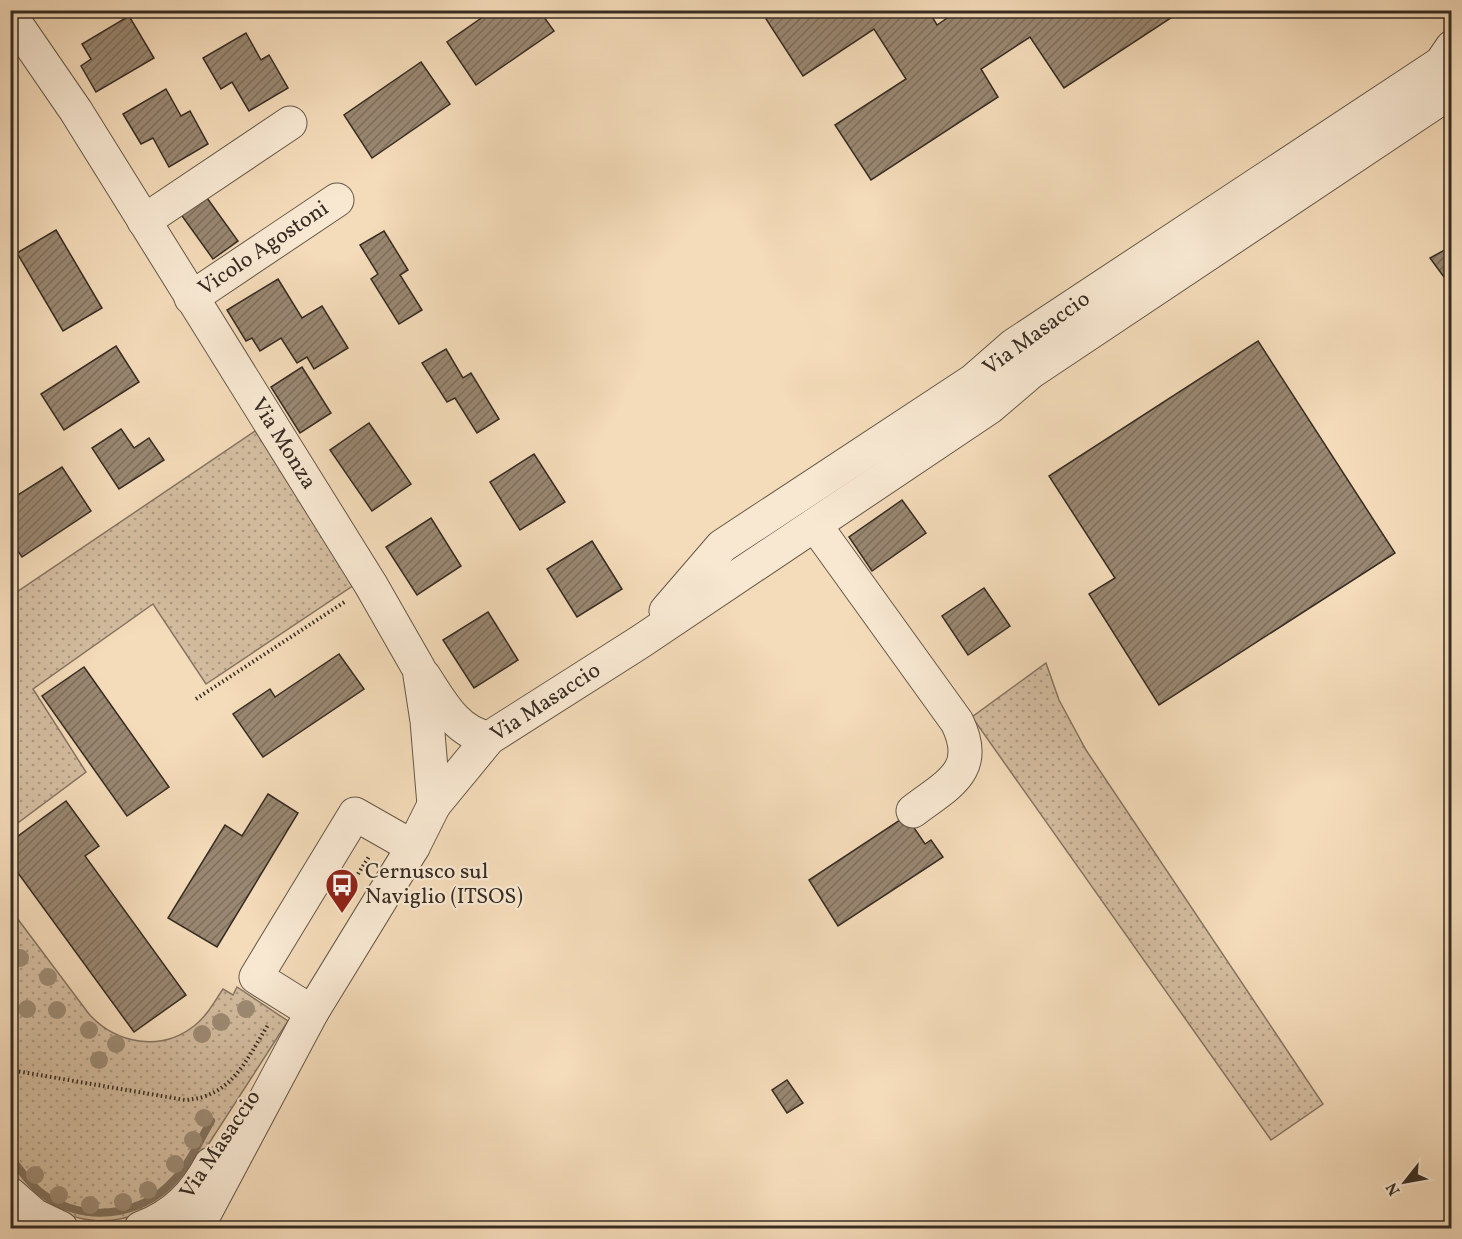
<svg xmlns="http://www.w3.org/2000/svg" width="1462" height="1239" font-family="Vollkorn,serif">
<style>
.grass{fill:url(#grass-dots);stroke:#867462;stroke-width:1.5}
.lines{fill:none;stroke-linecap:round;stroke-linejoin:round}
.stream{stroke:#82725e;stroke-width:8}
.building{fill:url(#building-hatch);stroke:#372c23;stroke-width:1.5}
.minor-casing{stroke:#665848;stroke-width:35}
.path{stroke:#372c23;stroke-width:4;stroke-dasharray:1.5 3;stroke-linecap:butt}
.minor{stroke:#f8e8d2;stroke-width:33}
.tree{fill:#9d8b74}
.labels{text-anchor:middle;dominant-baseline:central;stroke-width:4.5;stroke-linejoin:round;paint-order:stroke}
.street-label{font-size:22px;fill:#372c23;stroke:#f8e8d2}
.poi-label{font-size:22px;fill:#372c23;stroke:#f8e8d2;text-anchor:start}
</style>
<defs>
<pattern id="grass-dots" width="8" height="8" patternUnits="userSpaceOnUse" patternTransform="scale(1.5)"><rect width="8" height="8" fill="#d4bda0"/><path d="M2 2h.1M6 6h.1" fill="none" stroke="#ad9a82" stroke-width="1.8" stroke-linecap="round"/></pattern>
<pattern id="building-hatch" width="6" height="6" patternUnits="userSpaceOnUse" patternTransform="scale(1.5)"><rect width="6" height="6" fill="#998771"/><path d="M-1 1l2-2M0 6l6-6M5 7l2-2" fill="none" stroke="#7e6f5c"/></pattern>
</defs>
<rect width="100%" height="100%" fill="#f4dbb9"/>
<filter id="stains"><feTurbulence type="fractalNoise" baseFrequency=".00333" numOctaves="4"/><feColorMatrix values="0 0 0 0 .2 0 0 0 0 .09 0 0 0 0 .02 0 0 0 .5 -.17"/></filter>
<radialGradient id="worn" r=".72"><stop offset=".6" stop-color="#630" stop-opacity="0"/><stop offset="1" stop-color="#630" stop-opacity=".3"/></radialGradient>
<g class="grass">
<path d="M258 429 357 583 206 684 153 604 33 689 86 772 11 828V596Z"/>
<path d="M1046 663 1059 700 1086 750 1323 1104 1271 1140 972 717Z"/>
<path d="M11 910 89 1014C116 1044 161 1052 194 1026 207 1016 214 1002 223 989L233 995 237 987 288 1021 186 1179C133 1239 57 1233 11 1170Z"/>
</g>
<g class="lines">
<path class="stream" d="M10 1157C20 1169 28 1182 40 1192 81 1224 140 1218 174 1180 190 1163 200 1140 211 1121"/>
</g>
<g class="building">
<path d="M493 10H539L554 31 476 85 447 42Z"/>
<path d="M778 10H928L937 25 959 10H1183L1064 88 1030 37 981 69 998 97 871 180 835 125 906 79 874 29 803 76 766 19Z"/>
<path d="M129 16 154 58 96 92 81 66 91 59 82 44Z"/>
<path d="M246 33 261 60 269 55 288 88 249 111 232 82 221 89 203 58Z"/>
<path d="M421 62 450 104 372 158 344 115Z"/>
<path d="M166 89 181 116 190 111 208 144 169 167 153 138 141 144 123 114Z"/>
<path d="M202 191 238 241 213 259 177 209Z"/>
<path d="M56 230 102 308 63 331 17 253Z"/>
<path d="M384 231 408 270 400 275 422 310 399 324 371 279 378 274 360 245Z"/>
<path d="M1452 246V288L1430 258Z"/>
<path d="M278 279 302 318 322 306 348 348 314 369 307 357 297 363 281 338 260 351 252 338 246 341 227 310Z"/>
<path d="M1258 341 1395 553 1159 705 1089 594 1115 578 1049 476Z"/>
<path d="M116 346 139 382 64 430 41 394Z"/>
<path d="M446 349 463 378 471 373 499 419 477 433 455 398 447 402 422 363Z"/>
<path d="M302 367 331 413 300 433 271 387Z"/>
<path d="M369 423 411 484 372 511 330 450Z"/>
<path d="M121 429 134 448 149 438 164 460 119 489 92 448Z"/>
<path d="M534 454 565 502 520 530 490 482Z"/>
<path d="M62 467 91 511 22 557 14 545 10 548V500Z"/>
<path d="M902 500 926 533 872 571 849 537Z"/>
<path d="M431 518 461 566 417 595 386 547Z"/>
<path d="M592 541 622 589 577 617 547 569Z"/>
<path d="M984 588 1010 626 968 655 942 616Z"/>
<path d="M488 612 518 660 474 688 443 640Z"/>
<path d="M339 654 364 689 263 757 233 714 270 689 275 697Z"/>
<path d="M84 667 169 787 127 816 42 696Z"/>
<path d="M268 794 298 813 217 947 168 918 225 825 242 836Z"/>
<path d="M66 801 99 846 85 856 186 995 134 1032 10 862V842Z"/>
<path d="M906 816 925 844 931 840 943 857 838 926 809 880Z"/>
<path d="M787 1080 803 1103 787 1113 772 1090Z"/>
</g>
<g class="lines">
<defs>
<g id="minor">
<path d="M10 15 76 111 371 585 419 669 427 721 434 805"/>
<path d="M144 221 290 123"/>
<path d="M191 298 337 200"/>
<path d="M815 525 957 722C981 771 948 784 913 811"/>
<path d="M666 611 722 546 974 380 1014 345 1441 63 1452 47"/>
<path d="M424 676C441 702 457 733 489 738"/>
<path d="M312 1012 256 977 355 814 413 847"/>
<path d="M10 1194 34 1215 61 1228"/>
<path d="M141 1228C174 1216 195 1194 211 1164"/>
<path d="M197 1228 312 1012 413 847 434 805 489 738 640 642 990 407 1031 372 1452 91"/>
</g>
</defs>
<use href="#minor" class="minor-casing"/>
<g class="path">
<path d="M196 699 346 601"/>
<path d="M358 874 370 855"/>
<path d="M10 1070 185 1100C232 1097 246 1060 268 1025"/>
</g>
<use href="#minor" class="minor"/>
</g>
<g class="tree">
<circle cx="20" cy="958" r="9"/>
<circle cx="48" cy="977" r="9"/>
<circle cx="27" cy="1009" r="9"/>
<circle cx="246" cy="1009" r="9"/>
<circle cx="57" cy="1010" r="9"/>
<circle cx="221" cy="1022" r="9"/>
<circle cx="89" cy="1030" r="9"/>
<circle cx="202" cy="1034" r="9"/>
<circle cx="116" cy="1044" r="9"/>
<circle cx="99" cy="1060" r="9"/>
<circle cx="204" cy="1118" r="9"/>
<circle cx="193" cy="1140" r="9"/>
<circle cx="175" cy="1164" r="9"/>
<circle cx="35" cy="1175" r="9"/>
<circle cx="148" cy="1190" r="9"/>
<circle cx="59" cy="1195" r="9"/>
<circle cx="123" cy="1202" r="9"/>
<circle cx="90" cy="1205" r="9"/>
</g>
<defs>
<symbol id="bus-pin" viewBox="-11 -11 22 30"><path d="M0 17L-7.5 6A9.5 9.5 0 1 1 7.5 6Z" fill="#8f2418" stroke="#f8e8d2"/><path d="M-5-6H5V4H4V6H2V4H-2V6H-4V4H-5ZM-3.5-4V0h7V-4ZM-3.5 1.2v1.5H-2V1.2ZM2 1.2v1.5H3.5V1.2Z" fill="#fff"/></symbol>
</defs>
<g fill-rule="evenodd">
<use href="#bus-pin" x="323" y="866" width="38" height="52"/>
</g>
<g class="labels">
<g class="street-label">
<text transform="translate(264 249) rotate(-34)">Vicolo Agostoni</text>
<text transform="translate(1037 334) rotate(-36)">Via Masaccio</text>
<text transform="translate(283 444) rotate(58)">Via Monza</text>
<text transform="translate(546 703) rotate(-33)">Via Masaccio</text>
<text transform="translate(221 1145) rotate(-56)">Via Masaccio</text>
</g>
<g class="poi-label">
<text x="365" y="872">Cernusco sul<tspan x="365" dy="25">Naviglio (ITSOS)</tspan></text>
</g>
</g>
<rect width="1462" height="1239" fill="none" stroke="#f4dbb9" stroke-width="36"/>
<rect x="12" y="12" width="1438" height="1215" fill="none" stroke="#372c23" stroke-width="3"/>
<rect x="18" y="18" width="1426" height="1203" fill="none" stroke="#372c23" stroke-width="1.5"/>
<g transform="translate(1405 1182) rotate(239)" stroke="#f8e8d2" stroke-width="4.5" paint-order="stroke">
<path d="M0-4.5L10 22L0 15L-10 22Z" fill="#372c23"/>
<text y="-9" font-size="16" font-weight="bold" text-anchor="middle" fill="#372c23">N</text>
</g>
<rect width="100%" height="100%" filter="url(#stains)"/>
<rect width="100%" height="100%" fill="url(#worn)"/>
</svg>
